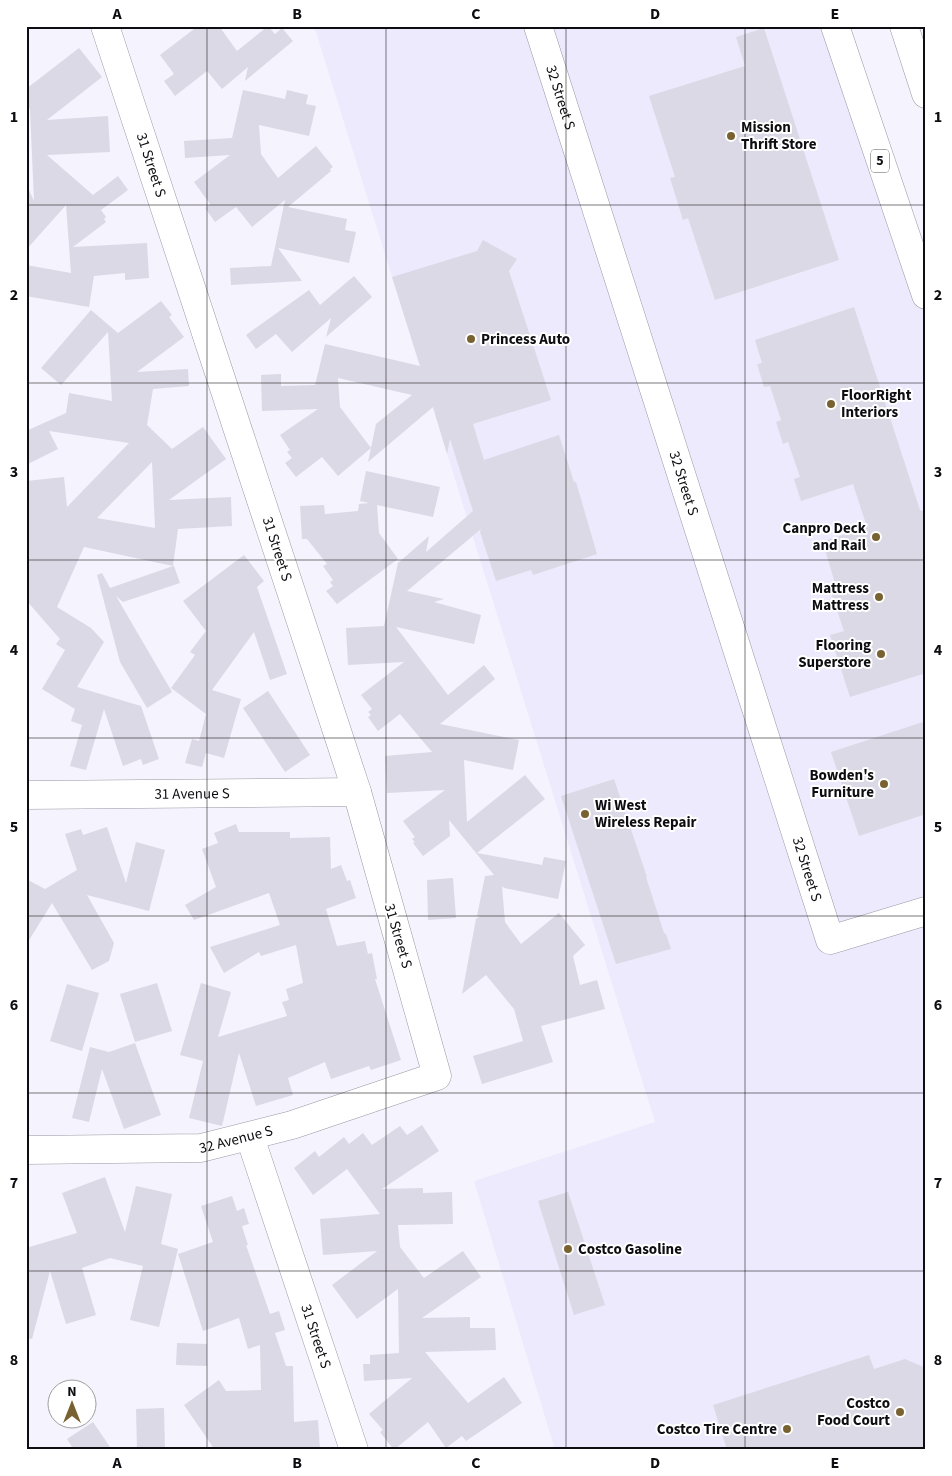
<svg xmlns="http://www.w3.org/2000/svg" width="952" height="1476" font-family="'Source Sans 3',sans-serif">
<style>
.built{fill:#edeafe}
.building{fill:#dbd9e5;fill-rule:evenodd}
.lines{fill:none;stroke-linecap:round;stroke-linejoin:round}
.minor-casing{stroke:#9a98a4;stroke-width:29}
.major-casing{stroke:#9a98a4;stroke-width:29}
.minor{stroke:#fff;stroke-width:28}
.major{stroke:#fff;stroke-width:28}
.grid{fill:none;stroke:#0e0d11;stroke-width:1;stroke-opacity:0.55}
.poi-dot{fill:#786232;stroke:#fff;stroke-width:2}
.labels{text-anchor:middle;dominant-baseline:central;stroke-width:4;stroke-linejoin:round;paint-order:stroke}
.shield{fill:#fff;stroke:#565658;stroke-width:1}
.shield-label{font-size:14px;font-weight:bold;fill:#0e0d11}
.street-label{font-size:15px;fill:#0e0d11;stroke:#fff}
.poi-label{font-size:15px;font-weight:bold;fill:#0e0d11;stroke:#fff;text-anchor:end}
.neatline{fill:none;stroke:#0e0d11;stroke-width:2}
.grid-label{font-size:16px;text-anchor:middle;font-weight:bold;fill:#0e0d11}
</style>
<rect width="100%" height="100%" fill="#f5f3fd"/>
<path class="built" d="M314 26H833L926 306V1450H555L474 1181 655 1122Z"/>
<g class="building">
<path d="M198 26H219L237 51 268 26 275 34 282 28 293 41 245 81 248 67 222 89 207 71 175 96 164 81 174 74 160 55Z"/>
<path d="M764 28 839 260 715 300 688 218 683 220 670 178 675 177 649 96 745 66 736 37Z"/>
<path d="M79 48 102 77 47 120 108 116 110 152 47 155 93 195 118 176 128 190 101 210 106 217 104 219 106 222 73 247 147 243 149 278 125 280V273L94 276 89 307 26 296V265L71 273 66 205 26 250V184L34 201 30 109 26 104V89Z"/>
<path d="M243 90 285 99 287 90 308 95 306 104 316 106 309 136 259 125 261 154 278 178 316 146 333 167 330 169 331 171 288 207 347 219 345 230 356 232 349 263 278 248 302 281 231 285 230 268 271 266 285 200 252 227 236 207 215 222 205 208 210 204 194 182 230 155 185 158 184 141 232 138Z"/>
<path d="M483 240 517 259 509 271 551 400 473 424 484 460 559 435 574 482H576L597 554 533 575 531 570 496 581 480 532 481 529 407 591 444 599 434 602 481 615 474 644 396 627 448 695 484 665 495 679 440 724 519 740 513 770 464 760 467 822 525 775 545 799 477 853 542 865 544 857 566 861 558 899 504 888 502 886 505 922 521 944 559 913 585 945 573 956 580 985 597 980 605 1009 541 1026 553 1062 482 1084 473 1056 523 1041 514 1009 486 975 462 994 476 919 480 916H477L485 876 494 875 449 820 450 836 423 856 413 843 415 842 412 839 415 837 403 821 445 790 387 793 385 756 432 752 400 714 378 731 368 717 371 715 368 712 372 709 361 695 404 662 348 665 346 628 384 626 398 563 429 536 426 552 473 511 450 439 447 454 433 407 368 462 376 424 412 395 338 378 340 407 371 448 338 476 322 457 296 477 285 463 292 458 287 452 290 450 280 435 318 409 262 411 261 375 281 374V386L315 385 325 344 420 366 392 277 477 251Z"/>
<path d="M354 276 372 297 326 337 331 318 292 352 276 334 256 349 246 335 309 290 320 305Z"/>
<path d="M161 301 172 315 169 317 184 337 137 372 188 369 189 386 153 389 147 425 172 449 203 427 226 459 169 500 231 497 232 526 178 529 173 566H174L180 583 123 602 116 596 172 692 147 708 120 662 97 575 102 573 110 588 173 566 84 547 57 607 91 628 104 642 77 687 141 706 159 759 143 765 141 759 123 766 104 709 86 770 70 766 82 725 71 721 75 709 42 689 65 650 56 644 60 639 26 600V481L64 477 67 507 129 443 49 431 58 449 26 465V431L66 413 69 393 112 401 108 332 61 385 41 368 91 310 118 333ZM152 462 155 528 97 518Z"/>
<path d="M854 307 920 510 921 511 926 509V673L850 697 830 635 844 631 831 592 837 590 823 543 828 541 827 540 867 527 853 484 801 501 794 479 800 477 788 442 783 444 776 422 781 420 770 386 764 387 757 364 762 363 755 340Z"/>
<path d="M366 471 440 487 433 517 377 505 379 533 398 559 337 604 326 591 333 586 330 582 333 580 323 566 327 564 307 539H302L300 506 324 505 325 514 358 511 359 504 369 503 360 501Z"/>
<path d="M244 555 264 581 257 587 287 674 270 680 254 632 212 690 241 699 224 758 206 753 202 767 185 763 192 739 199 741 206 714 171 688 195 655 190 652 206 631 183 601Z"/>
<path d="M268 691 310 755 285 772 243 708Z"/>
<path d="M926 721V814L859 836 831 752Z"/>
<path d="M614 779 647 877H646L664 933 666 934 671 949 616 964 561 796Z"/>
<path d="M236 824 239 832H290V838L330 837 331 869 341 865 347 881 350 880 356 898 326 909 337 946 365 941 368 954 372 953 377 979H375L401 1060 371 1070 369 1066 331 1079 325 1062 288 1078 293 1095 256 1106 239 1053 222 1126 189 1118 203 1061 180 1055 201 983 231 992 218 1037 287 1016 282 1002 289 1000 286 989 303 983 296 945 261 956 259 952 224 973 210 947 280 925 269 893 194 920 185 905 216 887 202 849 218 843 214 833Z"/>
<path d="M107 827 126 883 136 842 165 850 149 911 87 895 114 943 109 961 92 970 52 903 26 945V879L45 889 77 870 65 834 81 829 83 835Z"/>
<path d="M453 878 456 918 428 920 427 880Z"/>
<path d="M157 983 172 1031 135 1042 120 994Z"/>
<path d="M67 984 99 993 82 1051 50 1041Z"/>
<path d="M135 1043 161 1115 124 1129 102 1069 89 1122 72 1118 90 1047 109 1052Z"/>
<path d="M422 1125 439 1151 382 1189 423 1188V1193L452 1192 453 1224 398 1225 400 1247 424 1278 463 1251 481 1277 422 1318 470 1317V1328H495L496 1350 425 1352 468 1403 504 1377 522 1403 466 1441 462 1436 446 1448 428 1422 394 1450 380 1432 383 1430 369 1414 412 1378 364 1381 363 1364H370V1355L399 1353 398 1289 357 1319 332 1285 377 1251 323 1255 320 1219 380 1214 347 1169 313 1195 294 1168 315 1151 319 1157 344 1137 349 1144 363 1133 372 1145 400 1126 407 1135Z"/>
<path d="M105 1177 125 1232 136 1186 172 1194 161 1244 178 1249 159 1327 130 1320 143 1266 110 1258 82 1268 96 1315 66 1324 50 1271 32 1339 26 1338V1248L77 1233 62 1193Z"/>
<path d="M568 1192 605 1305 574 1315 538 1201Z"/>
<path d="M232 1196 237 1211 244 1208 249 1224 242 1226 248 1245H246L270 1314 279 1311 285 1330 275 1333 286 1366H293L294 1422 318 1420 320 1450H215L184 1405 219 1380 226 1391 261 1390 260 1345 248 1349 239 1318 203 1331 178 1254 213 1242 201 1206Z"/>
<path d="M177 1343 207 1344V1366L176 1365Z"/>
<path d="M869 1355 874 1369 905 1359 926 1368V1450H727L713 1405Z"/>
<path d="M164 1408 165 1450H137L136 1409Z"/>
<path d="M93 1422 112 1450H74L67 1439Z"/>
</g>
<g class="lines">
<defs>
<g id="minor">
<path id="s1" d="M538 26 830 940 926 911"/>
<path id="s2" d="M26 795 357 792"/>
<path id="s3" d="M250 1137 354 1450"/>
<path id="s4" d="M26 1150 201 1148 292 1125 437 1076 357 792 105 26"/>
</g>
<g id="major">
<path d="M835 26 926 295"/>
<path d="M904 26 926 94"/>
</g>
</defs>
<use href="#minor" class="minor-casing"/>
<use href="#major" class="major-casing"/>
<use href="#minor" class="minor"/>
<use href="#major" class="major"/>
</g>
<path class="grid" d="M207 26V1450M386 26V1450M566 26V1450M745 26V1450M26 205H926M26 383H926M26 560H926M26 738H926M26 916H926M26 1093H926M26 1271H926"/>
<g class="poi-dot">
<circle cx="731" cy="136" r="5"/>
<circle cx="471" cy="339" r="5"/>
<circle cx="831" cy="404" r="5"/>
<circle cx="876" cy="537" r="5"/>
<circle cx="879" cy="597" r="5"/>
<circle cx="881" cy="654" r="5"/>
<circle cx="884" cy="784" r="5"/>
<circle cx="585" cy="814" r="5"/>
<circle cx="568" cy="1249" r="5"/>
<circle cx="900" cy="1412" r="5"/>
<circle cx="787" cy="1429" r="5"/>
</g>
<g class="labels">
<rect class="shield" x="871" y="149.5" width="18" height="23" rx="4"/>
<g class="shield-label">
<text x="880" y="161">5</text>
</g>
<g class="street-label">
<text stroke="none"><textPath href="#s1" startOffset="75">32 Street S</textPath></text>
<text transform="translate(151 165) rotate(72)">31 Street S</text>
<text stroke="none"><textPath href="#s1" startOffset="480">32 Street S</textPath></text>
<text transform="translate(277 549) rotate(72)">31 Street S</text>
<text stroke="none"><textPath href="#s2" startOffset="166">31 Avenue S</textPath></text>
<text stroke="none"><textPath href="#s1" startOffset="885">32 Street S</textPath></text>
<text transform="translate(398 936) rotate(74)">31 Street S</text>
<text stroke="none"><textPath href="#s4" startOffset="211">32 Avenue S</textPath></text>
<text stroke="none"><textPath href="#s3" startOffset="210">31 Street S</textPath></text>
</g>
<g class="poi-label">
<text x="741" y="127" text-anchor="start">Mission<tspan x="741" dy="17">Thrift Store</tspan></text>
<text x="481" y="339" text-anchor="start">Princess Auto</text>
<text x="841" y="395" text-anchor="start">FloorRight<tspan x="841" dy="17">Interiors</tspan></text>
<text x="866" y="528">Canpro Deck<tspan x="866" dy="17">and Rail</tspan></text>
<text x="869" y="588">Mattress<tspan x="869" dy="17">Mattress</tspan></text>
<text x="871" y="645">Flooring<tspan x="871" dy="17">Superstore</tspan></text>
<text x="874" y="775">Bowden's<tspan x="874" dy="17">Furniture</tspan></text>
<text x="595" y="805" text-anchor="start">Wi West<tspan x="595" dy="17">Wireless Repair</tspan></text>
<text x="578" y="1249" text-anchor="start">Costco Gasoline</text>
<text x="890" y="1403">Costco<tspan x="890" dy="17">Food Court</tspan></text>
<text x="777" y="1429">Costco Tire Centre</text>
</g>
</g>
<rect width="952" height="1476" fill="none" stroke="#ffffff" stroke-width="55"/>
<g transform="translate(72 1404)"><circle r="24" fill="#ffffff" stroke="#9f9ea0"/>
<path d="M0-4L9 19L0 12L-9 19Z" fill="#786232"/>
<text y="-8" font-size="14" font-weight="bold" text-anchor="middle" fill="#0e0d11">N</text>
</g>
<rect x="28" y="28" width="896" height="1420" class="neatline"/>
<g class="grid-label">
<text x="117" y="19">A</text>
<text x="297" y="19">B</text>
<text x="476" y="19">C</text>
<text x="655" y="19">D</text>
<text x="835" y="19">E</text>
<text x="14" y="122">1</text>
<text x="938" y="122">1</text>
<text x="14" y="300">2</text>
<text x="938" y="300">2</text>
<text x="14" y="477">3</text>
<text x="938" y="477">3</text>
<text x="14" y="655">4</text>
<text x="938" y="655">4</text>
<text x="14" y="832">5</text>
<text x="938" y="832">5</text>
<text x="14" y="1010">6</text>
<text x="938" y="1010">6</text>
<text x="14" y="1188">7</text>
<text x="938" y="1188">7</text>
<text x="14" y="1365">8</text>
<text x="938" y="1365">8</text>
<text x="117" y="1468">A</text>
<text x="297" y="1468">B</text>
<text x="476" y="1468">C</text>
<text x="655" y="1468">D</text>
<text x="835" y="1468">E</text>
</g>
</svg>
